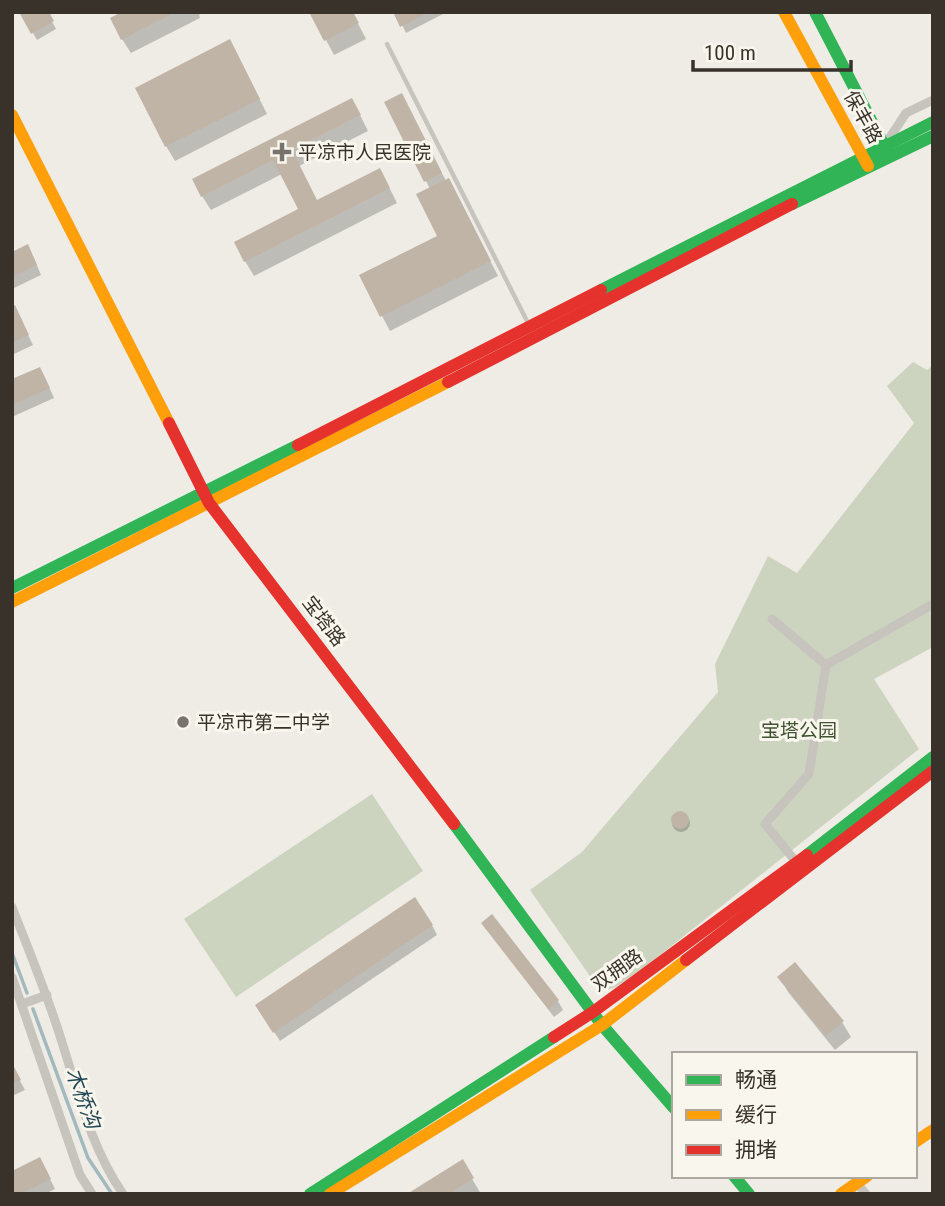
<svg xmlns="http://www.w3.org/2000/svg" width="945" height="1206" font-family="'Roboto Condensed','Noto Sans SC',sans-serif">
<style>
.green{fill:#ccd4c0}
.shadow{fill:#0003}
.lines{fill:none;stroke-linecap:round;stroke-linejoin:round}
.stream{stroke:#a2b9be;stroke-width:3.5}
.building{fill:#c0b4a7}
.lane{stroke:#c7c3bd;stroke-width:4.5}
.street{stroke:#c7c3bd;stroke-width:9}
.fast{stroke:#30b455;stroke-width:12}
.slow{stroke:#ff9f0a;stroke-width:12}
.jam{stroke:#e5322d;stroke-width:12}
.poi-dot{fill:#78736c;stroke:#f9f6ed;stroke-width:2.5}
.labels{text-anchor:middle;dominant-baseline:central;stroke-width:6;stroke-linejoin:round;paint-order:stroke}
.street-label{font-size:19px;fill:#38322b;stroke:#f9f6ed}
.poi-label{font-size:19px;fill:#38322b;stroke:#f9f6ed;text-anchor:start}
.park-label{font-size:19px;fill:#405431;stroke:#f9f6ed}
.water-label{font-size:21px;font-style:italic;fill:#234957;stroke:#f9f6ed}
</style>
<rect width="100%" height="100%" fill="#eeece5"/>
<g class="green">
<path d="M913 362 927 370 933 365V647L874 679 919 749 645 967 616 987 601 992 530 890 582 852 718 692 715 664 768 556 797 573 914 423 887 386Z"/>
<path d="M372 794 423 871 236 997 184 919Z"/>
</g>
<g class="shadow">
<path d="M21 12H47L56 29 37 40Z"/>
<path d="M126 12H203L199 15 200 18 131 53 122 39Z"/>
<path d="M311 12H352L366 39 334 55Z"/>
<path d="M396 12H447L406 33Z"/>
<path d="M238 56 267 114 175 161 166 146Z"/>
<path d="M410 110 446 181 457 195 498 276 390 331 382 316 439 236 430 189 426 181Z"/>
<path d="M360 115 368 131 299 166 317 202 388 185 397 203 254 276 245 261 300 210 282 174 211 210 202 196Z"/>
<path d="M12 254 33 256 41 275 12 289Z"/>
<path d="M12 308 19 317 33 345 12 355Z"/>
<path d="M45 378 54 398 12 417V381Z"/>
<circle cx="681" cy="823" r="9"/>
<path d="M483 924 558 1001 563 1010 554 1017Z"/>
<path d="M432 925 437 935 280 1041 263 1015Z"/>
<path d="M780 977 842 1022 851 1037 835 1050 788 992Z"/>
<path d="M12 1066 25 1090 12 1096Z"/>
<path d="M462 1162 481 1194H410Z"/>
<path d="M45 1169 55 1189 45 1194H12Z"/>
</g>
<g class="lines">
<g class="stream">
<path d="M12 953 27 993"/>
<path d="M33 1009 88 1158 112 1194"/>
</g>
</g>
<g class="building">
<path d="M19 12H49L54 21 31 34Z"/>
<path d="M122 12H175L121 40 110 18Z"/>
<path d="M309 12H353L359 23 324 41Z"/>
<path d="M393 12H429L400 27Z"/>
<path d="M230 39 260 99 165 147 135 88Z"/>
<path d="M402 93 442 173 424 182 384 102Z"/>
<path d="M352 98 361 115 292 150 317 200 380 168 390 188 244 262 234 242 298 209 273 160 201 197 192 179Z"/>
<path d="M449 178 491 261 380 317 359 275 437 236 416 194Z"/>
<path d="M28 244 37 265 12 277V252Z"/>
<path d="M15 305 29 335 12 343V307Z"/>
<path d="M40 367 50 388 12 405V379Z"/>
<circle cx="680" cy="820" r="9"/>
<path d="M415 897 433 925 273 1033 255 1005Z"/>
<path d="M492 914 559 1000 548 1009 481 923Z"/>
<path d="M795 962 844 1021 826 1036 777 977Z"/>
<path d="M12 1063 21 1080 12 1084Z"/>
<path d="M40 1157 51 1179 20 1194H12V1171Z"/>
<path d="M463 1159 474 1178 449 1194H407Z"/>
</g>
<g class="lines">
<path class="lane" d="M387 44 528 323"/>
<g class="street">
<path d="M887 142 906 113 933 100"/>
<path d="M772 619 826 665"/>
<path d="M826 665 933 604"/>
<path d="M797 863 765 824 809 774 826 665"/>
<path d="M12 907C29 951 47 994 61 1039 78 1092 91 1148 123 1194"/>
<path d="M12 977 80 1175 92 1194"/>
<path d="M22 1004 47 995"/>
<path d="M857 1183 866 1194"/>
</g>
<g class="fast">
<path d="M815 12 888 153"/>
<path d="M792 204 933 136"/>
<path d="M601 290 933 122"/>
<path d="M12 588 298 445"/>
<path d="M454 824 602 1025 674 1108"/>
<path d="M807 855 933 757"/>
<path d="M734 1176 749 1194"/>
<path d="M310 1194 554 1037"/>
</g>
<g class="slow">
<path d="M784 12 868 166"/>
<path d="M12 115 169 423"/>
<path d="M12 602 448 382"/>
<path d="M915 1142 933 1130"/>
<path d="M330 1194 602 1025 686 960"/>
<path d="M841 1194 867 1176"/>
</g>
<g class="jam">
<path d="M448 382 792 204"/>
<path d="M169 423 209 503 454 824"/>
<path d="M298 445 601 290"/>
<path d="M686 960 933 771"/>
<path d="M554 1037 593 1012 807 855"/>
</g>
</g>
<g class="poi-dot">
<path d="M278.5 141.5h7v7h7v7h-7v7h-7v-7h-7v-7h7z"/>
<circle cx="183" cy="722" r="7"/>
</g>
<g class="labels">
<g class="street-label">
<text transform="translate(863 117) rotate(61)">保丰路</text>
<text transform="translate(324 621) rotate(53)">宝塔路</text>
<text transform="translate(617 970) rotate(-36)">双拥路</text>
</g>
<g class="poi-label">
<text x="298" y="152">平凉市人民医院</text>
<text x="197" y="722">平凉市第二中学</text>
</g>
<g class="park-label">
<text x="799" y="730">宝塔公园</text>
</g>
<g class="water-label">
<text transform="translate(83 1098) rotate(70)">木桥沟</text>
</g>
</g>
<rect width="945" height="1206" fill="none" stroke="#38322b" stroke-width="28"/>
<rect x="672" y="1052" width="245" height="126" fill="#f9f6ed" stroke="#aca89f" stroke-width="2"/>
<rect x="686" y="1075" width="35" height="10" fill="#30b455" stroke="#aca89f" stroke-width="2"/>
<text x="735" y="1087" font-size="21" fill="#38322b">畅通</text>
<rect x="686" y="1110" width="35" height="10" fill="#ff9f0a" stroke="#aca89f" stroke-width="2"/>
<text x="735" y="1122" font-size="21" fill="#38322b">缓行</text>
<rect x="686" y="1145" width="35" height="10" fill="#e5322d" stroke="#aca89f" stroke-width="2"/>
<text x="735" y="1157" font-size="21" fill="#38322b">拥堵</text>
<path d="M693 60v10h158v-10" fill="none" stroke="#38322b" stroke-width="3.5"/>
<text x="704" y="60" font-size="21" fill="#38322b" stroke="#f9f6ed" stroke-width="5" paint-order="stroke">100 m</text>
</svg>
